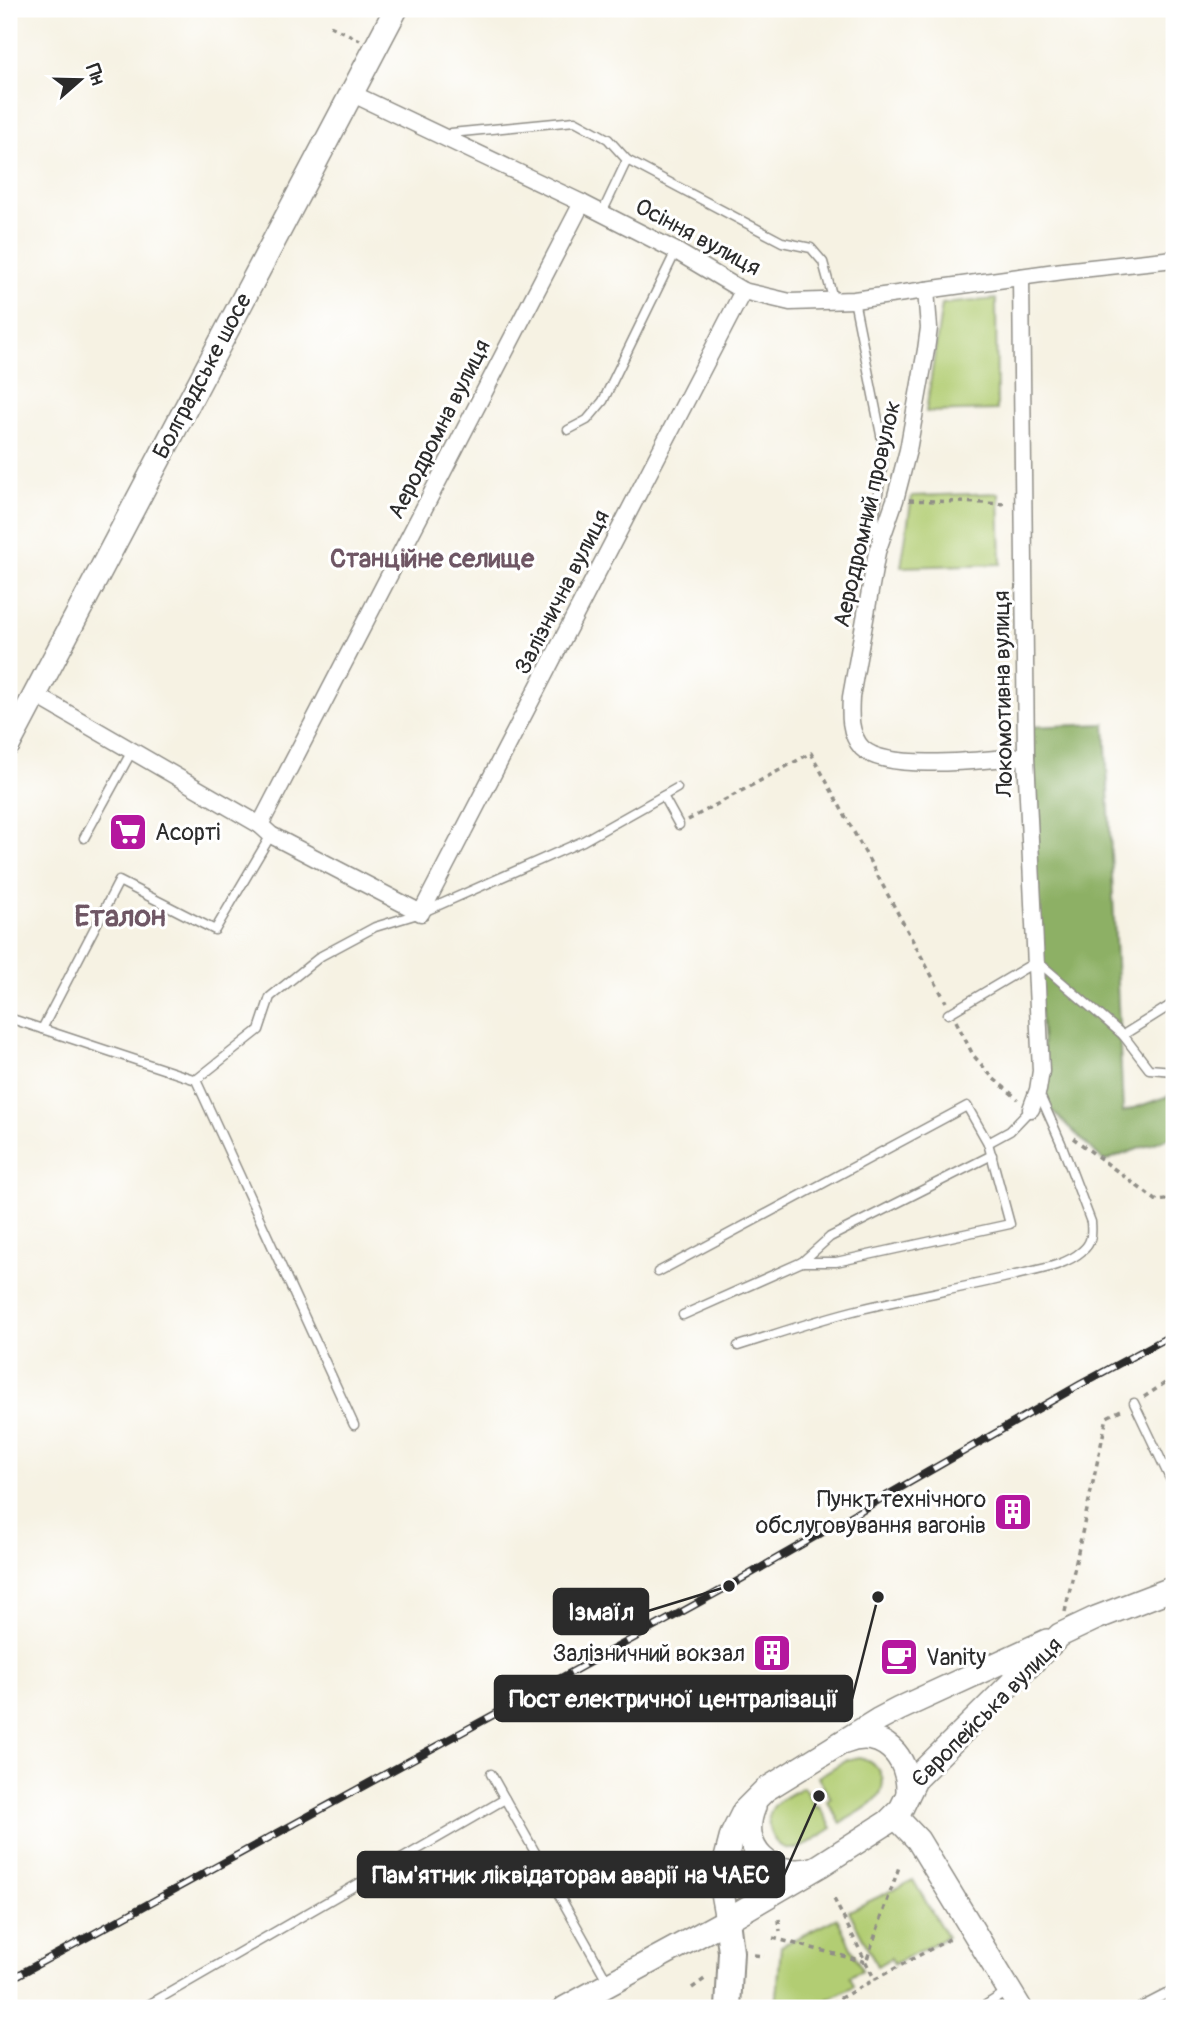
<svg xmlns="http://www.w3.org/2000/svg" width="1183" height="2017" font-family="Pangolin,sans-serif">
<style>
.green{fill:#b2cd73;stroke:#6e7c4f;stroke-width:2}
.forest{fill:#8db065;stroke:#5c6e48;stroke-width:2}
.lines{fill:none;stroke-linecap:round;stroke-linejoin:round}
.lane-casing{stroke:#908e87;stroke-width:11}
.street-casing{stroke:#908e87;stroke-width:19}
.secondary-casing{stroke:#908e87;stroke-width:26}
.primary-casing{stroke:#908e87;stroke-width:28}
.path{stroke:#908e87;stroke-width:3.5;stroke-dasharray:5 5;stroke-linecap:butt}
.lane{stroke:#fff;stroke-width:8}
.street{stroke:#fff;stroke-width:16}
.secondary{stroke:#fff;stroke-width:23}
.primary{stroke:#fff;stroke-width:24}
.rail-casing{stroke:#2b2b2b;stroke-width:8}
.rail{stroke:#fff;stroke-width:5;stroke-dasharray:16;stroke-linecap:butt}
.labels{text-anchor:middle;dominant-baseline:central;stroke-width:6;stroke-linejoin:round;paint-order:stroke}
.street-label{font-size:23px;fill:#2b2b2b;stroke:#fff}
.poi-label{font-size:23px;fill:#2b2b2b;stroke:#fff;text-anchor:start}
.quarter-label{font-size:26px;font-weight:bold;fill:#6f5765;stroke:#fff}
.district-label{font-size:30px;font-weight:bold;fill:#6f5765;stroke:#fff}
.leader{fill:none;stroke:#2b2b2b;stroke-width:2.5}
.callout-dot{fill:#2b2b2b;stroke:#fff;stroke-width:2.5}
.callout{fill:#2b2b2b;stroke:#2b2b2b;stroke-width:2.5}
.callout-label{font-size:24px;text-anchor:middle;font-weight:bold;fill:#fff}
</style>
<rect width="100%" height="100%" fill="#fff"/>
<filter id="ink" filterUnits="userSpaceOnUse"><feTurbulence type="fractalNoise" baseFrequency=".0143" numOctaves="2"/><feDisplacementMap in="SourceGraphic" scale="14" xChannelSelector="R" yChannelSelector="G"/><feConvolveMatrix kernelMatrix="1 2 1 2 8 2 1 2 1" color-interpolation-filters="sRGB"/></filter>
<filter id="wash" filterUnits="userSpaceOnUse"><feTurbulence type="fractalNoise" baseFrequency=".00686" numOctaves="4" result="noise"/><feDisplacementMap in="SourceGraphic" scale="28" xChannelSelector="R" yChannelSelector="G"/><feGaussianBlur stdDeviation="1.57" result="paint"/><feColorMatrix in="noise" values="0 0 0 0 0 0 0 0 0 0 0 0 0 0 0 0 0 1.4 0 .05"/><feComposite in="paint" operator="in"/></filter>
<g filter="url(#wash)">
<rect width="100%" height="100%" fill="#f6f2e3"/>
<g class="green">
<path d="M996 299 997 410 926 412 942 304Z"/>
<path d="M999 493 1001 564 901 567 912 496Z"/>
<path d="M859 1757C869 1760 877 1764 881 1774 891 1800 857 1812 841 1823L827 1801 831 1798 818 1777 846 1760Z"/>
<path d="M803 1787 816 1808 819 1806 832 1828C822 1834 810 1844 799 1848 777 1855 761 1827 772 1809 778 1799 793 1793 803 1787Z"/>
<path d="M913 1880 947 1937 894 1964 891 1958 877 1966 849 1911Z"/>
<path d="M837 1918 862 1970 850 1976 854 1986 812 2008H776L781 1946Z"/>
</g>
<path class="forest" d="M1105 724 1123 1112 1174 1094V1136L1104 1161 1047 1106 1037 961 1026 727Z"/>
</g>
<g filter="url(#ink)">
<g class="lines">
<defs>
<g id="lane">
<path d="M448 139 451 133 575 121 608 139 627 160 602 213"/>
<path d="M627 160 782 242 811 248 823 262 834 302"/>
<path d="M854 300 882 440 883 463 875 512 877 539"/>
<path d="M568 430 587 420 603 401 676 251"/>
<path d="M663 796 679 825"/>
<path d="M84 838 132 751"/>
<path d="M948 1014 1037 961 1123 1035 1149 1069 1174 1071"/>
<path d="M9 1018 196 1080 354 1425"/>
<path d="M42 1029 119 881 215 930 271 835"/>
<path d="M1123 1035 1174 1003"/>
<path d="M196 1080 259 1030 270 997 321 956 375 927 421 913 583 841 677 788"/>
<path d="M988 1143 1010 1131 1031 1109"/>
<path d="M658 1272 967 1106 988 1143 1010 1224 836 1262H802"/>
<path d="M683 1315 802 1262 830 1237 992 1155"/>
<path d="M738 1346C779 1333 819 1319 861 1309 911 1297 962 1288 1012 1276 1035 1270 1064 1267 1082 1251 1092 1243 1092 1234 1091 1222L1061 1143 1039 1093"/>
<path d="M1134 1403 1174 1487"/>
<path d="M491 1774 608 1982"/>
<path d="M143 2008 505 1799"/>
<path d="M981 2008 1008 1991"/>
<path d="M1139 2008 1174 1990"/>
</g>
<g id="street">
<path d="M351 93 582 203 676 251 743 291 790 302 854 300 1063 271 1174 259"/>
<path d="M1021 277 1026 756 1041 1071 1038 1090 1031 1109"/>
<path d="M926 290 929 328 926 350 908 450 895 500 877 552 851 697C850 714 849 734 862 748 887 773 991 759 1026 756"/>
<path d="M34 694 260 825 271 835 421 913 743 291"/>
<path d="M260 825 582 203"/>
</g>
<g id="secondary">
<path d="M9 744 396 9"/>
<path d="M845 1742C882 1727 909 1757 908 1792"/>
<path d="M754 1807C737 1848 772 1879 812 1869"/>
<path d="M895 1816 918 1840 1020 2008"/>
<path d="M727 1920 722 1893 724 1866 732 1835 744 1811 765 1790 878 1720 899 1709 1047 1641"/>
<path d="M565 2008 727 1920 821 1865 888 1822 901 1809 916 1778 1060 1635 1096 1618 1174 1588"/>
</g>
<path id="primary" d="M727 1920 731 1952 728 2008"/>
</defs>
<use href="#lane" class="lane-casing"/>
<use href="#street" class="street-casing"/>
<use href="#secondary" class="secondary-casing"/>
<use href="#primary" class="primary-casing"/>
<g class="path">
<path d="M330 26 360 40"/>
<path d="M909 500 1007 504"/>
<path d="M688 820 811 753 946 1002"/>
<path d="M956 1021 973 1055 994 1079 1018 1099"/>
<path d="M1073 1138 1157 1201 1165 1200 1174 1195"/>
<path d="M1144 1397 1174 1377"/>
<path d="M1065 1612 1107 1417 1125 1408"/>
<path d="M834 1899 875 1980"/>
<path d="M779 1919 780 1931"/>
<path d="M773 1938 866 1962 899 1867"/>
<path d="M754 1955 764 1956"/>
<path d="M692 1988 706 1978"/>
<path d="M822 2008 953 1937"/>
</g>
<use href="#lane" class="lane"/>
<use href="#street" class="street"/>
<use href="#secondary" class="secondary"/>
<use href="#primary" class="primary"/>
<defs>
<path id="rail" d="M9 1980 729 1586 1081 1384 1174 1334"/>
</defs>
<use href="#rail" class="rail-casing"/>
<use href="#rail" class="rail"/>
</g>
</g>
<defs>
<symbol id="supermarket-square" viewBox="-11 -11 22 22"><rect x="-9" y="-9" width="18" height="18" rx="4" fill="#b5179e" stroke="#fff"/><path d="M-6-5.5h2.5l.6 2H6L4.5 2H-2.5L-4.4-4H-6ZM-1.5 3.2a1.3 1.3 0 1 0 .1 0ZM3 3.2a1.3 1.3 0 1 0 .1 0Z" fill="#fff"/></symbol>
<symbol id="building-square" viewBox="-11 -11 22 22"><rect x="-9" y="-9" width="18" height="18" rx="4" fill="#b5179e" stroke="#fff"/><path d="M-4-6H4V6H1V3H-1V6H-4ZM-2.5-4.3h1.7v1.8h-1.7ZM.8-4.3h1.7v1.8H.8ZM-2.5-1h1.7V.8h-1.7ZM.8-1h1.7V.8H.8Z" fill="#fff"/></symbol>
<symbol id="cafe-square" viewBox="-11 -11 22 22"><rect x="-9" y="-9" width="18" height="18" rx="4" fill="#b5179e" stroke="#fff"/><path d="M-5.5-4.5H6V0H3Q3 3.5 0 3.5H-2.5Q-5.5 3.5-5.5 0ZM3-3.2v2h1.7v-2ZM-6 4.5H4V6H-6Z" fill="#fff"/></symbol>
</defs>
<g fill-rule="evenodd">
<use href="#supermarket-square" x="106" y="810" width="44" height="44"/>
<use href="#building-square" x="991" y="1490" width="44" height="44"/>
<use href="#building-square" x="750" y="1631" width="44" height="44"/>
<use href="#cafe-square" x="877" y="1635" width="44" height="44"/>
</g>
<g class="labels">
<g class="street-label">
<text transform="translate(698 237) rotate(28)">Осіння вулиця</text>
<text transform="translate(202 376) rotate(-62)">Болградське шосе</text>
<text transform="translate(439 429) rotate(-63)">Аеродромна вулиця</text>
<text transform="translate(867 514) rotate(-77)">Аеродромний провулок</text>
<text transform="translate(562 592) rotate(-63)">Залізнична вулиця</text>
<text transform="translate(1003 694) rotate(-91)">Локомотивна вулиця</text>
<text transform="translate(987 1712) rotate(-45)">Європейська вулиця</text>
</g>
<g class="poi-label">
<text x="155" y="832">Асорті</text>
<text x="986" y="1499" text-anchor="end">Пункт технічного<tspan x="986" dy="26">обслуговування вагонів</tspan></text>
<text x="745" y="1653" text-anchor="end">Залізничний вокзал</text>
<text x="926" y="1657">Vanity</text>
</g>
<g class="quarter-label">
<text x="432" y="559">Станційне селище</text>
</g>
<g class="district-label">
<text x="120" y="916">Еталон</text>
</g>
</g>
<path class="leader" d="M729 1586L648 1611M878 1597L852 1699M819 1796L784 1875"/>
<g class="callout-dot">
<circle cx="729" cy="1586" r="7"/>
<circle cx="878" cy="1597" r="7"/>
<circle cx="819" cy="1796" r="7"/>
</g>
<g class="callout">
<rect x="554" y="1589" width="94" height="45" rx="7"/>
<rect x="495" y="1676" width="357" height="45" rx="7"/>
<rect x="358" y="1852" width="426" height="45" rx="7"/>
</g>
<g class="callout-label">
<text x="601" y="1620">Ізмаїл</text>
<text x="674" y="1707">Пост електричної централізації</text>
<text x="571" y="1883">Пам'ятник ліквідаторам аварії на ЧАЕС</text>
</g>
<rect width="1183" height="2017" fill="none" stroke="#fff" stroke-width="35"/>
<g transform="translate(80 80) rotate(70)" stroke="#ffffff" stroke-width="5" paint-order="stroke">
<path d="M0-5L12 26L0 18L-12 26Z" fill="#2b2b2b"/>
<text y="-10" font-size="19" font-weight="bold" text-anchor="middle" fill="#2b2b2b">Пн</text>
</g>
</svg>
